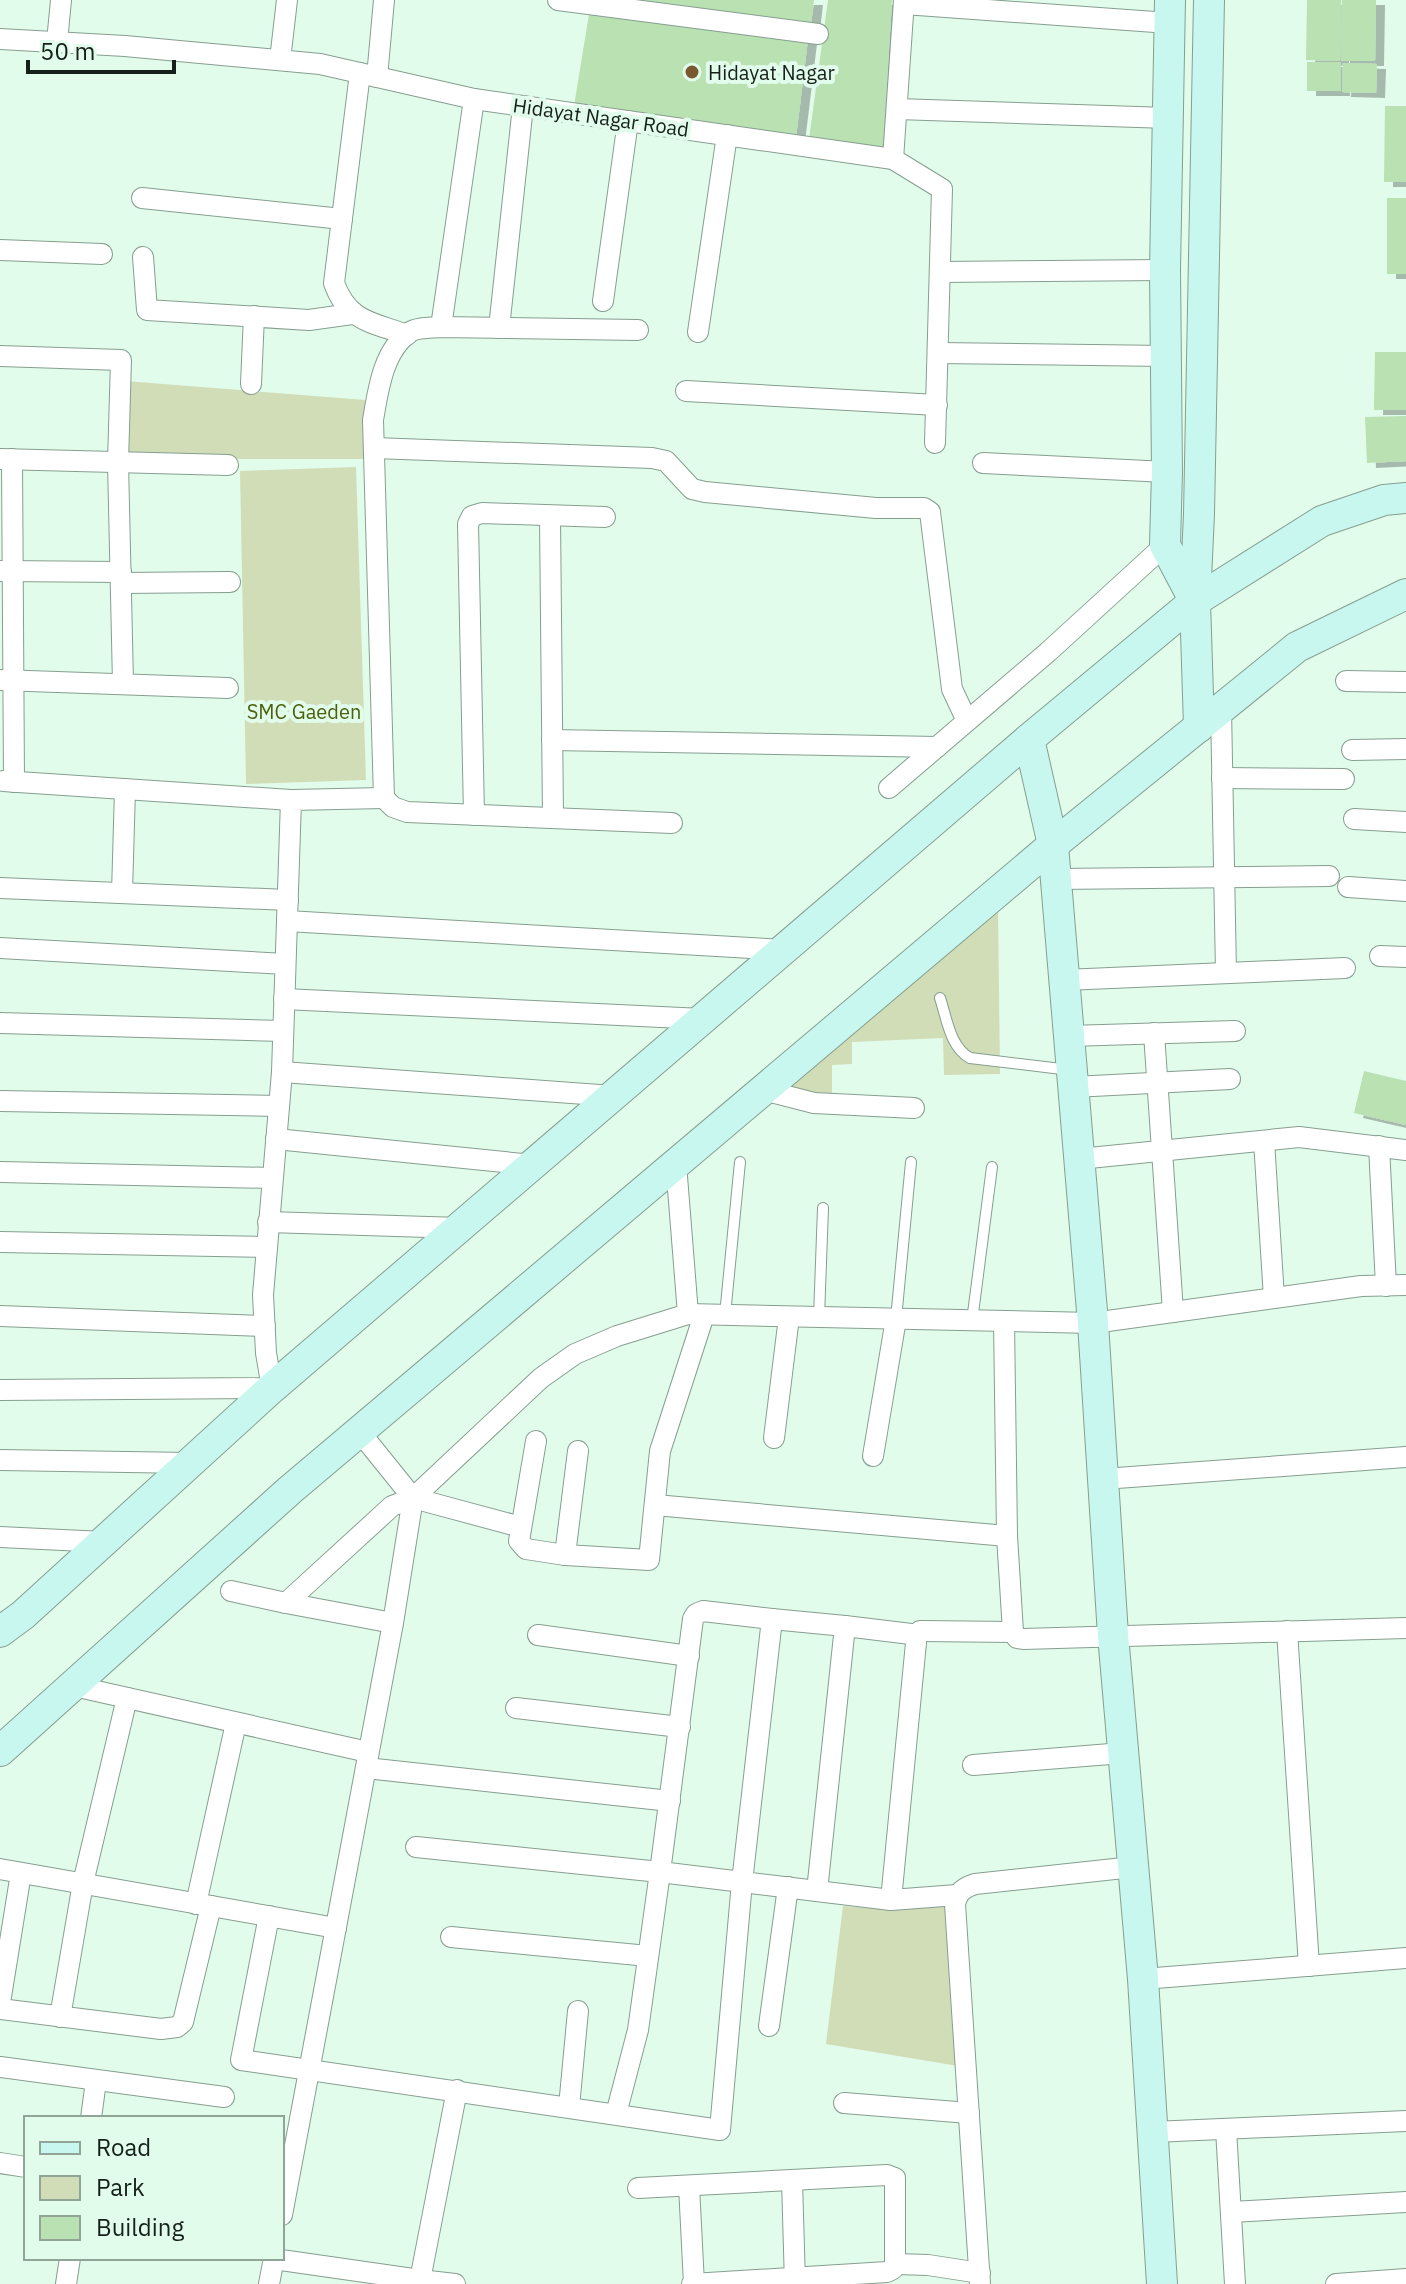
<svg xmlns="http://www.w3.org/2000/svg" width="1406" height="2284" font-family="'IBM Plex Sans',sans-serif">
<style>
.green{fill:#d0ddb7}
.building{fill:#b9e1b2;filter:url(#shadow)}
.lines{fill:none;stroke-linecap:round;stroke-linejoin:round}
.lane-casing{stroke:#869e90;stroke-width:12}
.street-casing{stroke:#869e90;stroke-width:22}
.secondary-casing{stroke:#869e90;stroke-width:32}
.lane{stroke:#fff;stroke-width:10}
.street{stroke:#fff;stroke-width:20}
.secondary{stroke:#c7f7ee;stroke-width:30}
.poi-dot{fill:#7a572f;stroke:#e2fcec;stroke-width:3}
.labels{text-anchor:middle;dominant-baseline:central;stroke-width:8;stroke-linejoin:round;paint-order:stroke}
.poi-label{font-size:20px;fill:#16201a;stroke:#e2fcec;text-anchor:start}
.street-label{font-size:20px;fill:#16201a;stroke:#e2fcec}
.park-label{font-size:20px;fill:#4c600b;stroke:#e2fcec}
</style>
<defs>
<filter id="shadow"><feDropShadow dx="9" dy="5" stdDeviation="0" flood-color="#0004"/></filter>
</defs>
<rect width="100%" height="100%" fill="#e2fcec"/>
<g class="green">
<path d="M125 381 365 400 366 459H124Z"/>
<path d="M356 467 366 780 246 784 240 471Z"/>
<path d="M998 907 1000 1074 944 1075 943 1038 852 1042V1064L832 1065V1103L771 1090Z"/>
<path d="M949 1904 958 2066 826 2044 843 1906 895 1910Z"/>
</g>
<g class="building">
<path d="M638 0H814L811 25Z"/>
<path d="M828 0H892L883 149 809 139Z"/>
<path d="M1307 0H1341L1340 61 1306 60Z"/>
<path d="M1342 0H1376L1375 61H1341Z"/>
<path d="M590 8 808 39 796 137 574 106Z"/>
<rect x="1307" y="62" width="34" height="29"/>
<path d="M1343 63 1377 64 1376 93 1342 92Z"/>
<path d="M1385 106H1406V182H1384Z"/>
<rect x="1387" y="198" width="19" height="76"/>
<path d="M1375 352H1406V410H1374Z"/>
<path d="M1406 416V461L1367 463 1365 417Z"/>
<path d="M1364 1071 1406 1081V1125L1354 1113Z"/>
</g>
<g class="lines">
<defs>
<g id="lane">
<path d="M940 998C947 1019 950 1047 970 1058L1070 1070"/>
<path d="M725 1315 740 1162"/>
<path d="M819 1317 823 1208"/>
<path d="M896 1319 911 1162"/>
<path d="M972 1321 992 1167"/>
</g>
<g id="street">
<path d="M558 0 818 34"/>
<path d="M904 4 1169 23"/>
<path d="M0 39 125 46 320 64 474 99 893 159 942 189 935 443"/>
<path d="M57 42 61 0"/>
<path d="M280 60 287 0"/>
<path d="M360 73 334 283C348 322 372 322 407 335"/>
<path d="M377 77 384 0"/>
<path d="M897 109 1168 118"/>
<path d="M893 159 904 0"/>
<path d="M142 198 342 219"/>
<path d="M0 250 102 254"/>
<path d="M143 257 147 310 309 320 352 314"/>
<path d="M941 272 1165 270"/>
<path d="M603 301 628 121"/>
<path d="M441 327 474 99"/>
<path d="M499 328 523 106"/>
<path d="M698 332 727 135"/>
<path d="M938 353 1166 356"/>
<path d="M0 356 121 360 118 462 123 683"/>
<path d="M251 384 254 316"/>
<path d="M686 391 937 405"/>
<path d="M374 448 652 458 666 461 692 489 705 492 876 508H924L930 512 952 689 967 721"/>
<path d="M0 459 228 465"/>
<path d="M12 459 14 782"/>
<path d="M983 463 1167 472"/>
<path d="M550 517 553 818"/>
<path d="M1 571 121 572"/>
<path d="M121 583 230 582"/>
<path d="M0 680 228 688"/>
<path d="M1346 681 1406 682"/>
<path d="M1221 708 1226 973"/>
<path d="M552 740 937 747"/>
<path d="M1352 750 1406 749"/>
<path d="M1222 778 1344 779"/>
<path d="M3 781 291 800"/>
<path d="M889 788 1048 652 1165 545"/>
<path d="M384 798 393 807 407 812 672 823"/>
<path d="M474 815 468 524 472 516 482 513 605 517"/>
<path d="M1354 819 1406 822"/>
<path d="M1056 879 1329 876"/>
<path d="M1348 887 1406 891"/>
<path d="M0 888 288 900"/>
<path d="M122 893 125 789"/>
<path d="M287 921 784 950"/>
<path d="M0 948 285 964"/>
<path d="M1380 956 1406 957"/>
<path d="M1064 980 1345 968"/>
<path d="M284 999 703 1019"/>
<path d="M0 1023 283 1031"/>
<path d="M1154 1033 1173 1312"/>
<path d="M1069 1036 1235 1031"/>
<path d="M282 1072 613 1096"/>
<path d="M1073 1087 1230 1079"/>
<path d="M763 1090 814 1103 914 1108"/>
<path d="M0 1101 279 1106"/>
<path d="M276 1139 533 1165"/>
<path d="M1264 1141 1274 1298"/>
<path d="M1379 1146 1386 1286"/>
<path d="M1079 1159 1299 1137 1406 1150"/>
<path d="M676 1164 688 1314"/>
<path d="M0 1172 272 1178"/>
<path d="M268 1222 460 1228"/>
<path d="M0 1242 266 1247"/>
<path d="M0 1316 265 1326"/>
<path d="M0 1390 272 1388 266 1353 263 1295 282 1072 291 800 384 798 373 420C378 391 383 350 410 332 417 327 432 328 441 327L638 330"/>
<path d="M359 1431 413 1498"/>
<path d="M774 1438 789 1317"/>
<path d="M536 1441 519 1541 526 1549 565 1555"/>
<path d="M578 1451 565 1555 649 1560 660 1451 704 1315"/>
<path d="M873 1456 896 1319"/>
<path d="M0 1460 190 1463"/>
<path d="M1103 1479 1406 1457"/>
<path d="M655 1505 1007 1536 1004 1321"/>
<path d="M1007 1536 1013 1632 1017 1638 1023 1639 1406 1628"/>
<path d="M0 1537 104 1542"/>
<path d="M231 1591 286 1603 392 1506 413 1498 521 1527"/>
<path d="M286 1603 393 1623"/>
<path d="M772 1619 845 1626 817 1891"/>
<path d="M920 1631 1013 1632"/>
<path d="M1287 1631 1309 1966"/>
<path d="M538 1635 689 1656"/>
<path d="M74 1686 368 1752"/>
<path d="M516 1708 680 1727"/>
<path d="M973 1765 1123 1753"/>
<path d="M366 1768 670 1801"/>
<path d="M416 1847 660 1872 638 2030 616 2114"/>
<path d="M0 1869 336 1928"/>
<path d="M891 1900 957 1895"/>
<path d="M196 1904 236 1723"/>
<path d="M269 1916 241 2060 720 2130 742 1882 772 1619 703 1611 696 1614 693 1619 660 1872C737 1881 814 1891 891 1900L916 1643 915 1637 911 1634 845 1626"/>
<path d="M451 1937 648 1956"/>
<path d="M1143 1979 1406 1958"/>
<path d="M0 2003 21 1873"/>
<path d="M0 2009 161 2029 177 2027 183 2022 211 1906"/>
<path d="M60 2017 83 1883 127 1698"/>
<path d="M769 2026 788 1887"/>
<path d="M0 2067 224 2097"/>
<path d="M844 2103 969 2113"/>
<path d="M569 2107 578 2011"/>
<path d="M91 2118 96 2081"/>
<path d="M1226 2129 1235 2284"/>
<path d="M1153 2132 1406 2121"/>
<path d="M0 2163 26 2167"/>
<path d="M792 2180 795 2284"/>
<path d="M689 2186 694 2284"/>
<path d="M638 2188 887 2175 895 2178V2264L893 2269 887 2272 692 2284"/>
<path d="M1231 2212 1406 2202"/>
<path d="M282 2215 393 1623 413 1498 541 1378 575 1354 617 1336 688 1314 1093 1323 1361 1286 1406 1285"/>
<path d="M274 2259 420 2280"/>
<path d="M895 2264 928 2265 980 2273"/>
<path d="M66 2284 70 2258"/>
<path d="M269 2284 274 2258"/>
<path d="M455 2284 420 2280 457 2090"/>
<path d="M980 2284 955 1904C958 1892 963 1888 975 1884L1133 1867"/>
<path d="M1336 2284 1406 2279"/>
</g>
<g id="secondary">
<path d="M1170 0 1165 270 1167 472 1165 545 1194 600"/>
<path d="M1199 727 1195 601 1199 514 1209 0"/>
<path d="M1029 739 1053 845 1093 1323 1113 1635 1143 1979 1162 2284"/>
<path d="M0 1632 23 1615 272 1388 1029 739 1195 601 1322 521 1384 500 1406 498"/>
<path d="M0 1751 290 1490 1053 845 1297 647 1406 594"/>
</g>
</defs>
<use href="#lane" class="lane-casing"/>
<use href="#street" class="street-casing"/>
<use href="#secondary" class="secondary-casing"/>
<use href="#lane" class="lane"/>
<use href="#street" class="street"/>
<use href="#secondary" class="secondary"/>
</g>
<circle class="poi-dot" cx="692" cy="72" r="8"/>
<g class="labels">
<g class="poi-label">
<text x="708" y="72">Hidayat Nagar</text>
</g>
<g class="street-label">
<text transform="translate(601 117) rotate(8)">Hidayat Nagar Road</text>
</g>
<g class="park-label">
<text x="304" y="711">SMC Gaeden</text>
</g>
</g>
<rect x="24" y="2116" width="260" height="144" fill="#e2fcec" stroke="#90a498" stroke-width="2"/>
<rect x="40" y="2142" width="40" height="12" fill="#c7f7ee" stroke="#90a498" stroke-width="2"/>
<text x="96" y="2156" font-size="24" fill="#16201a">Road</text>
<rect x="40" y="2176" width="40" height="24" fill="#d0ddb7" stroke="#90a498" stroke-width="2"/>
<text x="96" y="2196" font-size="24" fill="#16201a">Park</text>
<rect x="40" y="2216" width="40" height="24" fill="#b9e1b2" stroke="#90a498" stroke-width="2"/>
<text x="96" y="2236" font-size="24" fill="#16201a">Building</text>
<path d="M28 60v12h146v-12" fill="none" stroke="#16201a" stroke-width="4"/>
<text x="40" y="60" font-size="24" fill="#16201a" stroke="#e2fcec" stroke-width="6" paint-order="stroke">50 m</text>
</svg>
